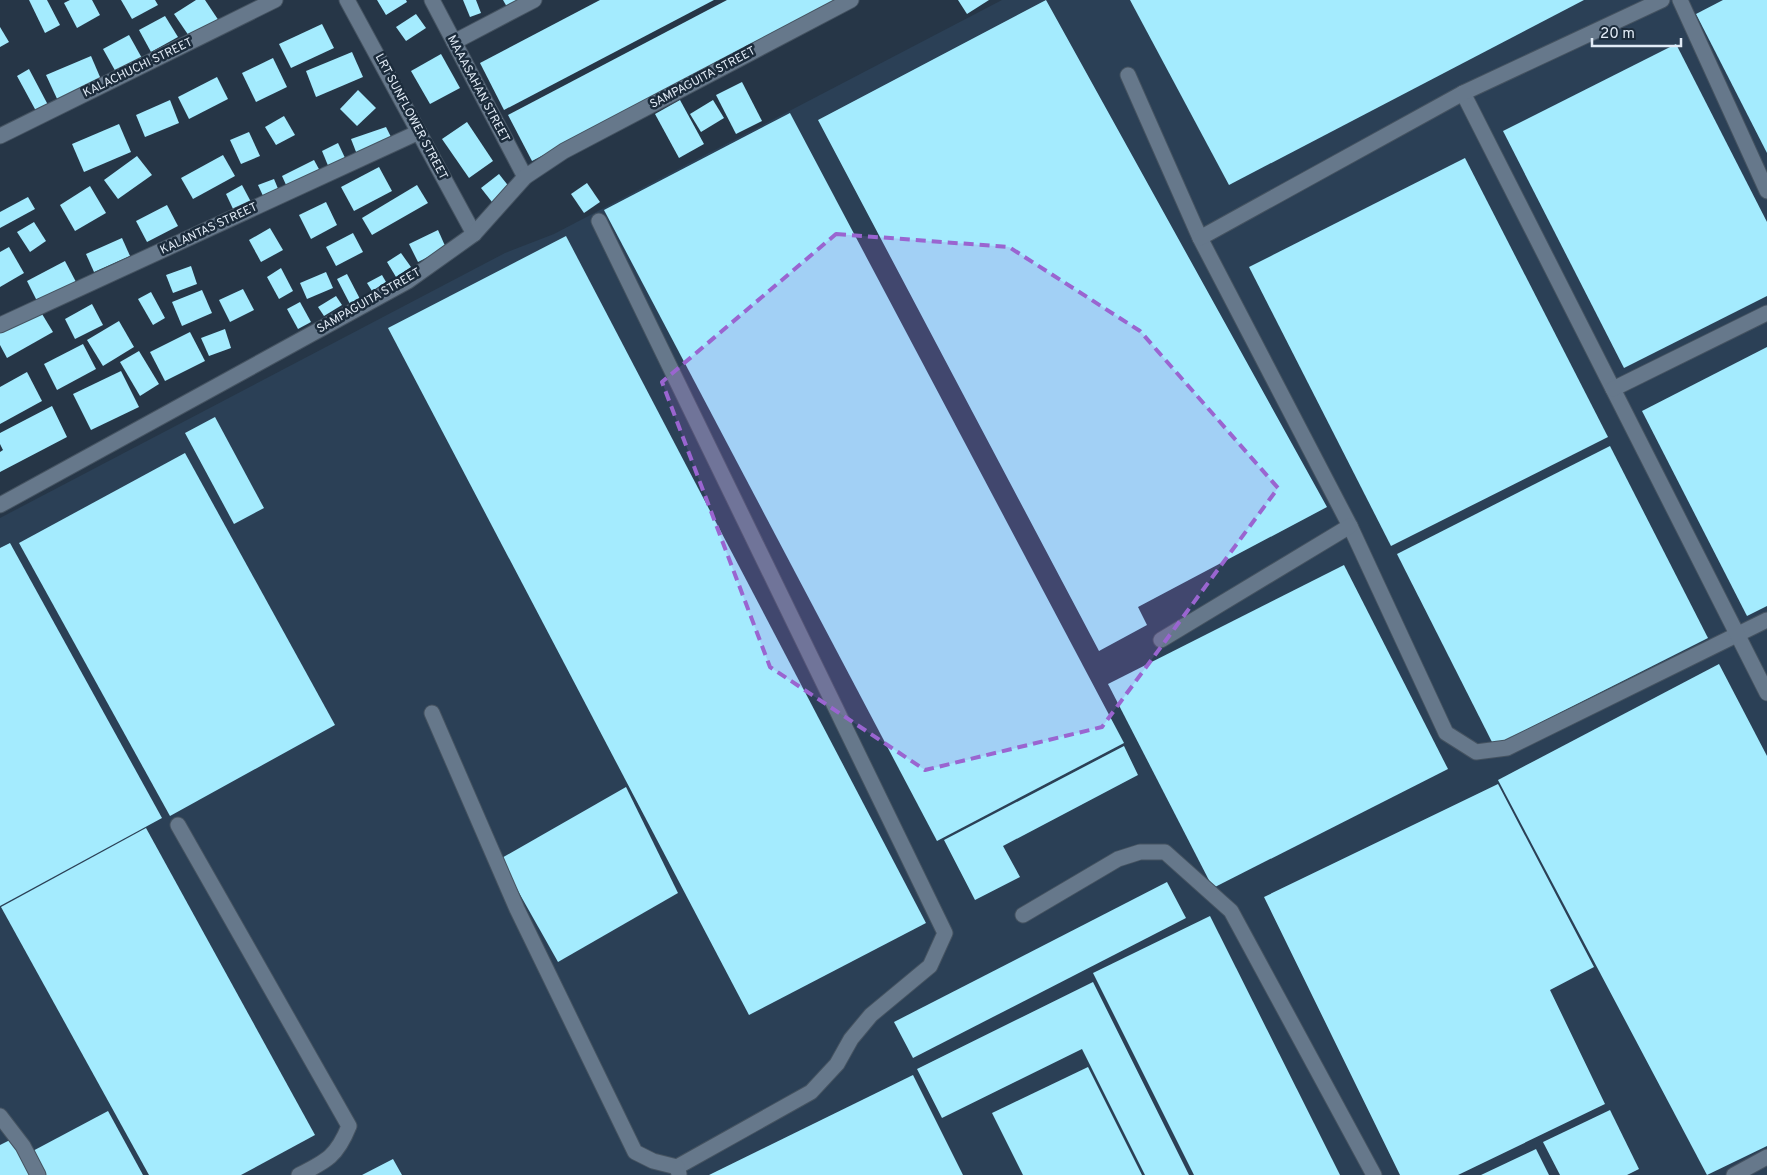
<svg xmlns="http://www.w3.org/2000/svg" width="1767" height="1175" font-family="Overpass,sans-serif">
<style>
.built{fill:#2b4056}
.building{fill:#a4ebfe}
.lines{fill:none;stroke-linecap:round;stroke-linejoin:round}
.lane-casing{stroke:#455361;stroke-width:17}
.street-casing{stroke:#455361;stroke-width:17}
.lane{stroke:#66788b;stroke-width:15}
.street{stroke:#66788b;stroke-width:15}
.marked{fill:#9a65d0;fill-opacity:0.2;stroke:#9a65d0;stroke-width:4;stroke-dasharray:10 6;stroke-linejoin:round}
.labels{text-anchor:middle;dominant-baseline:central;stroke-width:5;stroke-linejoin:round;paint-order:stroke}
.street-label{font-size:12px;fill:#e1ebf6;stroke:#1c2c3c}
</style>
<rect width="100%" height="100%" fill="#263647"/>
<path class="built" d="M1002 0H1767V1175H0V518L505 253 554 234Z"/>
<g class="building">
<path d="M29 0H47L60 25 45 33Z"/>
<path d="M70 0H92L100 15 77 28 64 3Z"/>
<path d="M121 0H155L158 5 132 19Z"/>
<path d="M196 0H205L219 21 191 39 174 14Z"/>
<path d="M377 0H406L407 2 386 15Z"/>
<path d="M463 0H476L481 13 470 17Z"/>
<path d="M503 0H519L507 7Z"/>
<path d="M600 0H714L504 110 480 63Z"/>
<path d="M727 0H841L532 161 508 115Z"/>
<path d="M958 0H989L967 14Z"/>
<path d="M1046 0 1327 507 1138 607 1147 625 1099 651 818 120Z"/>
<path d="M1130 0H1584L1229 185Z"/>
<path d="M1723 0H1767V153L1696 14Z"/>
<path d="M416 14 426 28 406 41 396 27Z"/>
<path d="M165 16 178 37 151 52 139 30Z"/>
<path d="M322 24 334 48 291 68 279 44Z"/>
<path d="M0 27 9 42 0 47Z"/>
<path d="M129 35 143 60 117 74 103 49Z"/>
<path d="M1676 44 1767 222V296L1624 368 1503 131Z"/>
<path d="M352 52 363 77 316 97 306 71Z"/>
<path d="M441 54 460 88 430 104 411 71Z"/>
<path d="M91 56 103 84 59 103 46 75Z"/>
<path d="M273 58 287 87 256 102 242 73Z"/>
<path d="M29 69 48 105 36 111 17 76Z"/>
<path d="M217 77 228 99 189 119 178 97Z"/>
<path d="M742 82 762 121 736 134 716 95Z"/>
<path d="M358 90 376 108 357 126 340 109Z"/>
<path d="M170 100 179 123 145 137 136 115Z"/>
<path d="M680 100 704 144 679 158 655 114Z"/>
<path d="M713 100 724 118 701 132 690 114Z"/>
<path d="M790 113 1124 743 937 841 604 210Z"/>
<path d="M284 116 295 135 276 145 265 127Z"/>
<path d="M467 122 493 161 469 178 442 139Z"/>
<path d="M119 124 131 152 84 172 72 144Z"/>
<path d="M386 127 392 139 358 157 351 139Z"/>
<path d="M249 132 260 156 241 164 230 140Z"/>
<path d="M338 143 346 160 329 168 322 151Z"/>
<path d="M223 155 235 176 193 199 181 178Z"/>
<path d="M137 156 152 175 118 199 104 180Z"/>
<path d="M1465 158 1608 437 1391 546 1249 267Z"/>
<path d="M314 160 320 171 287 187 282 176Z"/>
<path d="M379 167 392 191 354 211 341 187Z"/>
<path d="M499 174 510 188 492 202 481 188Z"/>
<path d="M274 179 279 191 264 198 258 185Z"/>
<path d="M587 183 600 202 584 213 571 194Z"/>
<path d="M242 185 251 202 234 211 226 194Z"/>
<path d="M417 185 428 203 372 235 362 218Z"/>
<path d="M90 186 106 213 75 231 60 205Z"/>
<path d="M28 197 35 209 0 228V212Z"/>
<path d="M326 202 337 225 311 239 299 215Z"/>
<path d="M167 205 178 226 147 242 136 221Z"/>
<path d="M34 222 46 241 30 252 17 232Z"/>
<path d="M270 228 283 250 261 262 249 240Z"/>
<path d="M438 230 446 248 418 262 409 244Z"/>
<path d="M353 233 363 252 336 266 326 247Z"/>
<path d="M566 236 926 923 749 1015 388 328Z"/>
<path d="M122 238 130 256 94 272 86 254Z"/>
<path d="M9 247 24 273 0 287V252Z"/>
<path d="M401 253 411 267 396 277 387 262Z"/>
<path d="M65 261 76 282 38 303 27 281Z"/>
<path d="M191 266 197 284 173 293 166 275Z"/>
<path d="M281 268 293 291 279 299 267 277Z"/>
<path d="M326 272 333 288 307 299 300 283Z"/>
<path d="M347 274 360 299 350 304 337 279Z"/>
<path d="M382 275 386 282 372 291 367 283Z"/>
<path d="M243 289 254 310 230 322 219 300Z"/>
<path d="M202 290 212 313 182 326 172 302Z"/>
<path d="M151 292 165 318 153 325 138 299Z"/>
<path d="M336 296 342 305 324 316 318 307Z"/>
<path d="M300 302 311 322 298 329 287 309Z"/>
<path d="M92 304 103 325 75 339 65 319Z"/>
<path d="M39 309 53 332 7 358 0 345V331Z"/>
<path d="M119 321 134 347 103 366 87 340Z"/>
<path d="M225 329 231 348 209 356 201 338Z"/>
<path d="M190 332 205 361 165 381 150 352Z"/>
<path d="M83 344 96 369 57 390 44 364Z"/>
<path d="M1767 347V606L1747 616 1642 411Z"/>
<path d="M139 351 159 384 140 396 120 362Z"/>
<path d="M121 371 139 407 91 430 73 394Z"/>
<path d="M27 372 42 401 0 424V387Z"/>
<path d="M52 406 67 437 0 472V452L3 450 0 444V433Z"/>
<path d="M215 417 264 508 234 524 185 433Z"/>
<path d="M1610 446 1708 638 1494 746 1397 554Z"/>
<path d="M185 453 335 725 170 816 19 543Z"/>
<path d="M10 543 162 818 0 906V548Z"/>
<path d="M1344 565 1448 769 1213 888 1108 684Z"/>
<path d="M1719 664 1767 756V1146L1707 1175 1498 780Z"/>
<path d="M1124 746 1138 775 1003 846 1020 877 975 900 944 840Z"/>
<path d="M1498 784 1594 967 1550 990 1605 1104 1458 1175H1400L1264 897Z"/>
<path d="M626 787 678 893 558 962 500 859Z"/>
<path d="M146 828 315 1135 241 1175H149L1 907Z"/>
<path d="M1167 882 1186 918 913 1058 894 1022Z"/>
<path d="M1210 916 1340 1175H1194L1093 973Z"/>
<path d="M1093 982 1189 1175H1145L1082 1049 942 1118 917 1069Z"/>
<path d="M1088 1067 1142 1175H1023L992 1113Z"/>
<path d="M913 1075 963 1175H709Z"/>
<path d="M1610 1110 1639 1169 1627 1175H1560L1543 1142Z"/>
<path d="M108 1111 143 1175H41L29 1153Z"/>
<path d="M16 1137 35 1175H0V1145Z"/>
<path d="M1536 1149 1549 1175H1481Z"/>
<path d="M393 1159 402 1175H362Z"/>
</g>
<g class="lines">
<defs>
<g id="lane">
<path d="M1680 0 1767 191"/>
<path d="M1128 75 1200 238 1350 526 1446 733 1476 752 1507 748 1767 620"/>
<path d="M1463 93 1767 693"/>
<path d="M599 221 945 933 930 966 871 1015 851 1039 837 1064 811 1092 677 1167"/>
<path d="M1200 238 1463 93 1662 0"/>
<path d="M1613 389 1767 313"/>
<path d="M1161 640 1350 526"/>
<path d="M432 713 517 909 635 1152 653 1161 677 1167 679 1174"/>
<path d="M178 825 349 1126C337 1156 327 1161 299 1175"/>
<path d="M1023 915 1118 859 1140 852H1165L1231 911 1374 1175"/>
<path d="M0 1116 23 1146 38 1175"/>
</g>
<g id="street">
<path d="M347 0 474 234"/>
<path d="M432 0 525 177"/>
<path d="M454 42 534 0"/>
<path d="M0 136 275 0"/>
<path d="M0 325 419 132"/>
<path d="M0 505 408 281 474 234 525 177 564 151 851 0"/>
<path d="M1734 1175 1767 1157"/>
</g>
</defs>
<use href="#lane" class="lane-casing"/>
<use href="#street" class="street-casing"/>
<use href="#lane" class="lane"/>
<use href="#street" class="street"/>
</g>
<path class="marked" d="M836 234 1009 247 1140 331 1278 488 1102 727 925 770 770 667 662 382Z"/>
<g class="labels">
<g class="street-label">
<text transform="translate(138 68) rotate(-26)">KALACHUCHI STREET</text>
<text transform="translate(703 78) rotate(-28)">SAMPAGUITA STREET</text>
<text transform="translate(478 89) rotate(62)">MAAASAHAN STREET</text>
<text transform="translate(411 117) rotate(62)">LRT SUNFLOWER STREET</text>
<text transform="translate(209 229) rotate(-25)">KALANTAS STREET</text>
<text transform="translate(369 301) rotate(-30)">SAMPAGUITA STREET</text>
</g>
</g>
<path d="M1592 38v8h89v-8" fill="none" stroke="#e1ebf6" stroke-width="2.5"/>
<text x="1600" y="38" font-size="15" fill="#e1ebf6" stroke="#1c2c3c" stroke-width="4" paint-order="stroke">20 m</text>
</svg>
